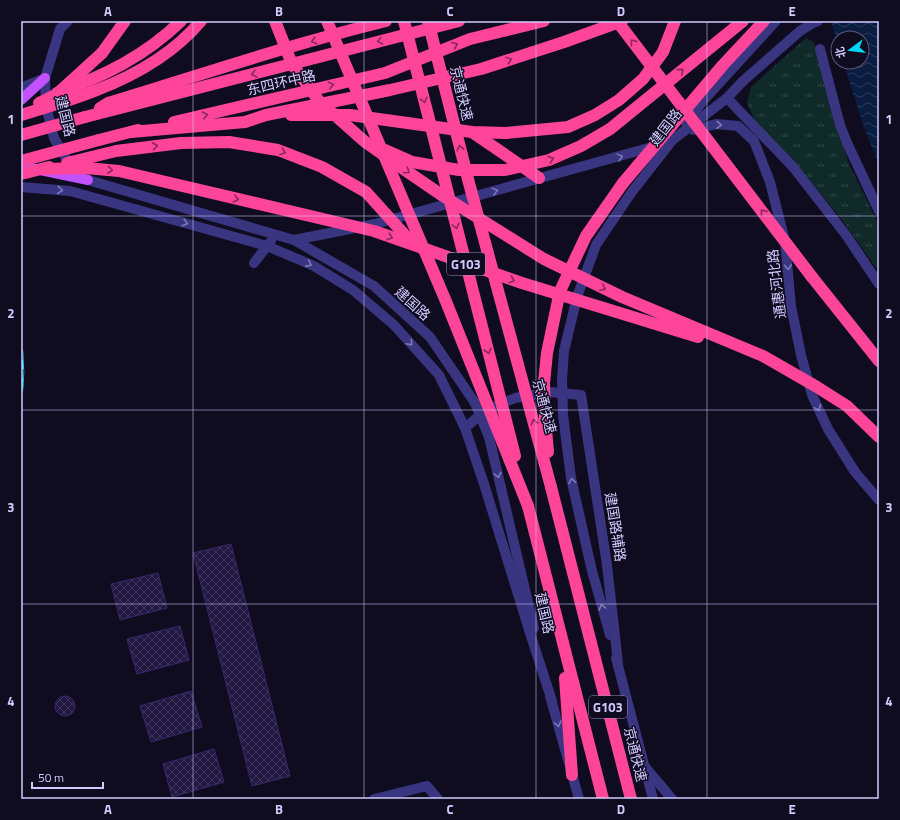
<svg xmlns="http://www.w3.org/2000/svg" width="900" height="820" font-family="'Titillium Web','Noto Sans SC',sans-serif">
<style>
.park{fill:url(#park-tufts)}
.water{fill:url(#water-waves)}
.building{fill:url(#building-cross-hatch);stroke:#38286e}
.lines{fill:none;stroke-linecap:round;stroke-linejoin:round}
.minor{stroke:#393580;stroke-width:10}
.major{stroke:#c251ff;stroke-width:10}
.highway{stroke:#ff459a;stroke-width:12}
.rail-casing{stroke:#00d7f5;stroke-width:4.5}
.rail{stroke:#100c20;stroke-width:3;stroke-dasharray:9;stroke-linecap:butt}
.minor-bridge{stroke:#393580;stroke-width:10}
.highway-bridge{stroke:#ff459a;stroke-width:12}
.oneway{stroke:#88285d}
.oneway2{stroke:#7d78b9}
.grid{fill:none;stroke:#d1caff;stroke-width:1;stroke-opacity:0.55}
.labels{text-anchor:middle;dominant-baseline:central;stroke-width:3;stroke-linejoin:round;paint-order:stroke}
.shield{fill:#100c20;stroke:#9791bc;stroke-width:1}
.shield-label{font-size:13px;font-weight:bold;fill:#d1caff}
.street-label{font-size:14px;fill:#d1caff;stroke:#100c20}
.neatline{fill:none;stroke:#d1caff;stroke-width:1.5}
.grid-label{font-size:13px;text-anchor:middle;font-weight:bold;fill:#d1caff}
</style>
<defs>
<pattern id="park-tufts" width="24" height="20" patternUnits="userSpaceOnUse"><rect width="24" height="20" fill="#0f2a29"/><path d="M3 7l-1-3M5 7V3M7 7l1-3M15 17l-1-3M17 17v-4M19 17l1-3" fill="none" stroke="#314849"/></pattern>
<pattern id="water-waves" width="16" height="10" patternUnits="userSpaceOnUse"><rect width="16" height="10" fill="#091d41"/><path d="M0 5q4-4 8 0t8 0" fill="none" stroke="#2c3c5e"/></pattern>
<pattern id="building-cross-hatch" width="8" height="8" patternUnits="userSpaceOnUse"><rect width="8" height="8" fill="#211741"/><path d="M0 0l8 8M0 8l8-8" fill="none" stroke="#40375e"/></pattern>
</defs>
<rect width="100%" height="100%" fill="#100c20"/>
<path class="park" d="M806 38 814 42 834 121 850 166 879 225V272L843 221 800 169 755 121 747 103 751 87Z"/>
<path class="water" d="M831 21H879V165L864 127 843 62H862V38H838V45Z"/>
<g class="building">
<path d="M231 544 290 776 252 786 193 553Z"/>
<path d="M158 573 167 608 120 620 111 584Z"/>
<path d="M180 626 189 660 137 674 127 639Z"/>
<path d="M191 691 202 727 151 742 140 706Z"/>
<circle cx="65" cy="706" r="10"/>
<path d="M214 749 224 782 172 797 163 764Z"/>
</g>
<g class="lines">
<g class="minor">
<path d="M68 21 60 29 45 78 46 106 54 138 65 157 88 180 294 240 374 286 430 337 475 403"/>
<path d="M820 49 840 125 848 145 879 211"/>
<path d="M21 88 43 79"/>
<path d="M727 98 793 167 846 235 879 284"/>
<path d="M686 123 703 101 776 21"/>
<path d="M693 130 716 124 738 126 754 141 770 182 785 241 791 306 801 355 812 395 828 429 855 472 879 500"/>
<path d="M21 187 70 191 267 246 314 266 353 290 394 325 439 375 465 428 484 484 530 633 552 701"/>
<path d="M294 240 375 224 670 142 727 98 743 81 800 31 813 23 818 21"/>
<path d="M254 263 271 241"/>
<path d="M562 380 564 351 577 297 596 245 631 193 671 142"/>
<path d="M563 415 571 478 592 571 610 635"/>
<path d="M465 428 486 410 515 398 550 392 581 395 607 565 618 663"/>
<path d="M489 437 534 628"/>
<path d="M616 658 653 799"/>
<path d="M550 696 579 799"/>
<path d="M646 768 672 799"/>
<path d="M374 799 427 786 438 799"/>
</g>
<g class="major">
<path d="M21 100 45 78"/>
<path d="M21 166 88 180"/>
</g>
<g class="highway">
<path d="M102 53 125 21"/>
<path d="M57 93C104 76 145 56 181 21"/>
<path d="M100 108 108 103C200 75 292 44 386 21"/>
<path d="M291 115H350L472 132 506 133 568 127 595 115 619 100 643 79 663 52 675 21"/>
<path d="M85 117 459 21"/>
<path d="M174 122 385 73 470 39 544 21"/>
<path d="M131 132 245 122 266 115 390 90 481 69 564 42 622 21"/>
<path d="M472 132 539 178"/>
<path d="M99 140 138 130"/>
<path d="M812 277 879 361"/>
<path d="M544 383 547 353 560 291 586 236 623 183"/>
<path d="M551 487 631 799"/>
<path d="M528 506 603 799"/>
<path d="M565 678 572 775"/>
</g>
<defs>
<path id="rail" d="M21 351 22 372 21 390"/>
</defs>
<use href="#rail" class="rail-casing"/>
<use href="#rail" class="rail"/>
<g class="minor-bridge">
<path d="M562 380 563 415"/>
<path d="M475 403 489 437"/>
</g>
<g class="highway-bridge">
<path d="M275 21 292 64 319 101 364 141 405 170 443 196 544 259 622 297 763 356 817 387 847 406 879 437"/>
<path d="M327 21 445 299 528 506"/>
<path d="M404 21 515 456"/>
<path d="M428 21 469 183 551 487"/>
<path d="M617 21 812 277"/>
<path d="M39 103 57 94 102 53"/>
<path d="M21 115C46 107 73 100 97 90 136 75 174 53 201 21"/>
<path d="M21 135 85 117"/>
<path d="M385 150 412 162 459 170H505L549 160 581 146 610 129 743 21"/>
<path d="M21 161 99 140"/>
<path d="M67 163 116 151 181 143 229 142 278 150 322 167 366 192 413 244"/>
<path d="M43 169 86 168 119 171 374 231 522 283 698 337"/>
<path d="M21 174 49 167"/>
<path d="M623 183 723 65 764 21"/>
<path d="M544 383 545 418 548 452"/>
</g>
</g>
<defs><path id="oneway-chevron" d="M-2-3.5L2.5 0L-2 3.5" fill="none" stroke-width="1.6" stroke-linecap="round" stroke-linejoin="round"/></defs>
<g class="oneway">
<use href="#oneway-chevron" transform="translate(314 41) rotate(163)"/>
<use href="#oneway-chevron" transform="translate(380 41) rotate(166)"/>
<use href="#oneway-chevron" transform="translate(633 42) rotate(-127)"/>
<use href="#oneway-chevron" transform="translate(455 45) rotate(-22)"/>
<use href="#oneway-chevron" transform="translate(509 60) rotate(-18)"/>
<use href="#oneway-chevron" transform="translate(681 71) rotate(-40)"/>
<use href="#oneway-chevron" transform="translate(254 74) rotate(166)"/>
<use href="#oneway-chevron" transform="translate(331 85) rotate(-13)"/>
<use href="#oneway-chevron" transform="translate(424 100) rotate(76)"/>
<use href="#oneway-chevron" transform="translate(205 115) rotate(-13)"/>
<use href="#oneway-chevron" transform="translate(155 146) rotate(-7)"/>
<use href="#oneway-chevron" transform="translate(460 148) rotate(-104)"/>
<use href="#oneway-chevron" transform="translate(283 152) rotate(20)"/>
<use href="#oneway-chevron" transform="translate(551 159) rotate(-20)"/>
<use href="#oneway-chevron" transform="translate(110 170) rotate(6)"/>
<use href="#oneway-chevron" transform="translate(407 171) rotate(35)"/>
<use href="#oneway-chevron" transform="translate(236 199) rotate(13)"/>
<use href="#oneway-chevron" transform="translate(763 212) rotate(-127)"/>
<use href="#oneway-chevron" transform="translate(456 226) rotate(76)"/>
<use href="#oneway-chevron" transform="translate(390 237) rotate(19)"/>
<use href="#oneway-chevron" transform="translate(512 280) rotate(19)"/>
<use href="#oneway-chevron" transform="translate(603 288) rotate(26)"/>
<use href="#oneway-chevron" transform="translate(488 351) rotate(76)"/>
<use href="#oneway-chevron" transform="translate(534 422) rotate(-105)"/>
</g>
<g class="oneway2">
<use href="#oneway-chevron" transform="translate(719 125) rotate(2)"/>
<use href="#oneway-chevron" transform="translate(620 157) rotate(-15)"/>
<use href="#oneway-chevron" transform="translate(60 190) rotate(5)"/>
<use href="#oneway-chevron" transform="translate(495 191) rotate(-15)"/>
<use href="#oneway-chevron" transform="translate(185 223) rotate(16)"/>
<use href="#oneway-chevron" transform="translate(309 264) rotate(24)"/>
<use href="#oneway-chevron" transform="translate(788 267) rotate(85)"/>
<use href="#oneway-chevron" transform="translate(410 343) rotate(49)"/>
<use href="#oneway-chevron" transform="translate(818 408) rotate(66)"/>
<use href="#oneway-chevron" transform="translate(498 475) rotate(77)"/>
<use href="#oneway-chevron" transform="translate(572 481) rotate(-101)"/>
<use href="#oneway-chevron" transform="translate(602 607) rotate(-105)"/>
<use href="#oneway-chevron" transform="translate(558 724) rotate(75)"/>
</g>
<path class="grid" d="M193 21V799M364 21V799M536 21V799M707 21V799M21 216H879M21 410H879M21 604H879"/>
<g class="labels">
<g class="shield">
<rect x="447" y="253" width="38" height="22" rx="3"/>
<rect x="589" y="696" width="38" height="22" rx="3"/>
</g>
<g class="shield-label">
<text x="466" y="264">G103</text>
<text x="608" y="707">G103</text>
</g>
<g class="street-label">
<text transform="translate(281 82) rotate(-13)">东四环中路</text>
<text transform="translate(462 93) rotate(76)">京通快速</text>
<text transform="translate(66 116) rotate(76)">建国路</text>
<text transform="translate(665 127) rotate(-52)">建国路</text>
<text transform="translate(776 284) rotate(-97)">通惠河北路</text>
<text transform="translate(413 303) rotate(42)">建国路</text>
<text transform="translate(545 406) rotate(75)">京通快速</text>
<text transform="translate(616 527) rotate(81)">建国路辅路</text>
<text transform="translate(545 613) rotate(77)">建国路</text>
<text transform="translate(636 754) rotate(76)">京通快速</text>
</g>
</g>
<rect width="900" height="820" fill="none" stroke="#100c20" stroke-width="44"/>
<g transform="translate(850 50) rotate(255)"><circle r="19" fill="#100c20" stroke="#5d5879"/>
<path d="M0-3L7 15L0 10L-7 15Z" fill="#00d7f5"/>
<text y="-6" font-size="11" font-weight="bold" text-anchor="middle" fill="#d1caff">北</text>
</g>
<path d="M32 782v6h71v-6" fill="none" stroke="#d1caff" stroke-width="2"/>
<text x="38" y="782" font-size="12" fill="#d1caff" stroke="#100c20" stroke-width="3" paint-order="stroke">50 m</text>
<rect x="22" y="22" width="856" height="776" class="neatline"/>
<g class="grid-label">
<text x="108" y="16">A</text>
<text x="279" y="16">B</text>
<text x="450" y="16">C</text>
<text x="621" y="16">D</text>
<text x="792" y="16">E</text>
<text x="11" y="124">1</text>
<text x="889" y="124">1</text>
<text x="11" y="318">2</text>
<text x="889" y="318">2</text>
<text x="11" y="512">3</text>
<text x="889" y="512">3</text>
<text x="11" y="706">4</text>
<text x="889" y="706">4</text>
<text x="108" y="814">A</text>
<text x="279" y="814">B</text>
<text x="450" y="814">C</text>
<text x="621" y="814">D</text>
<text x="792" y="814">E</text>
</g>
</svg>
